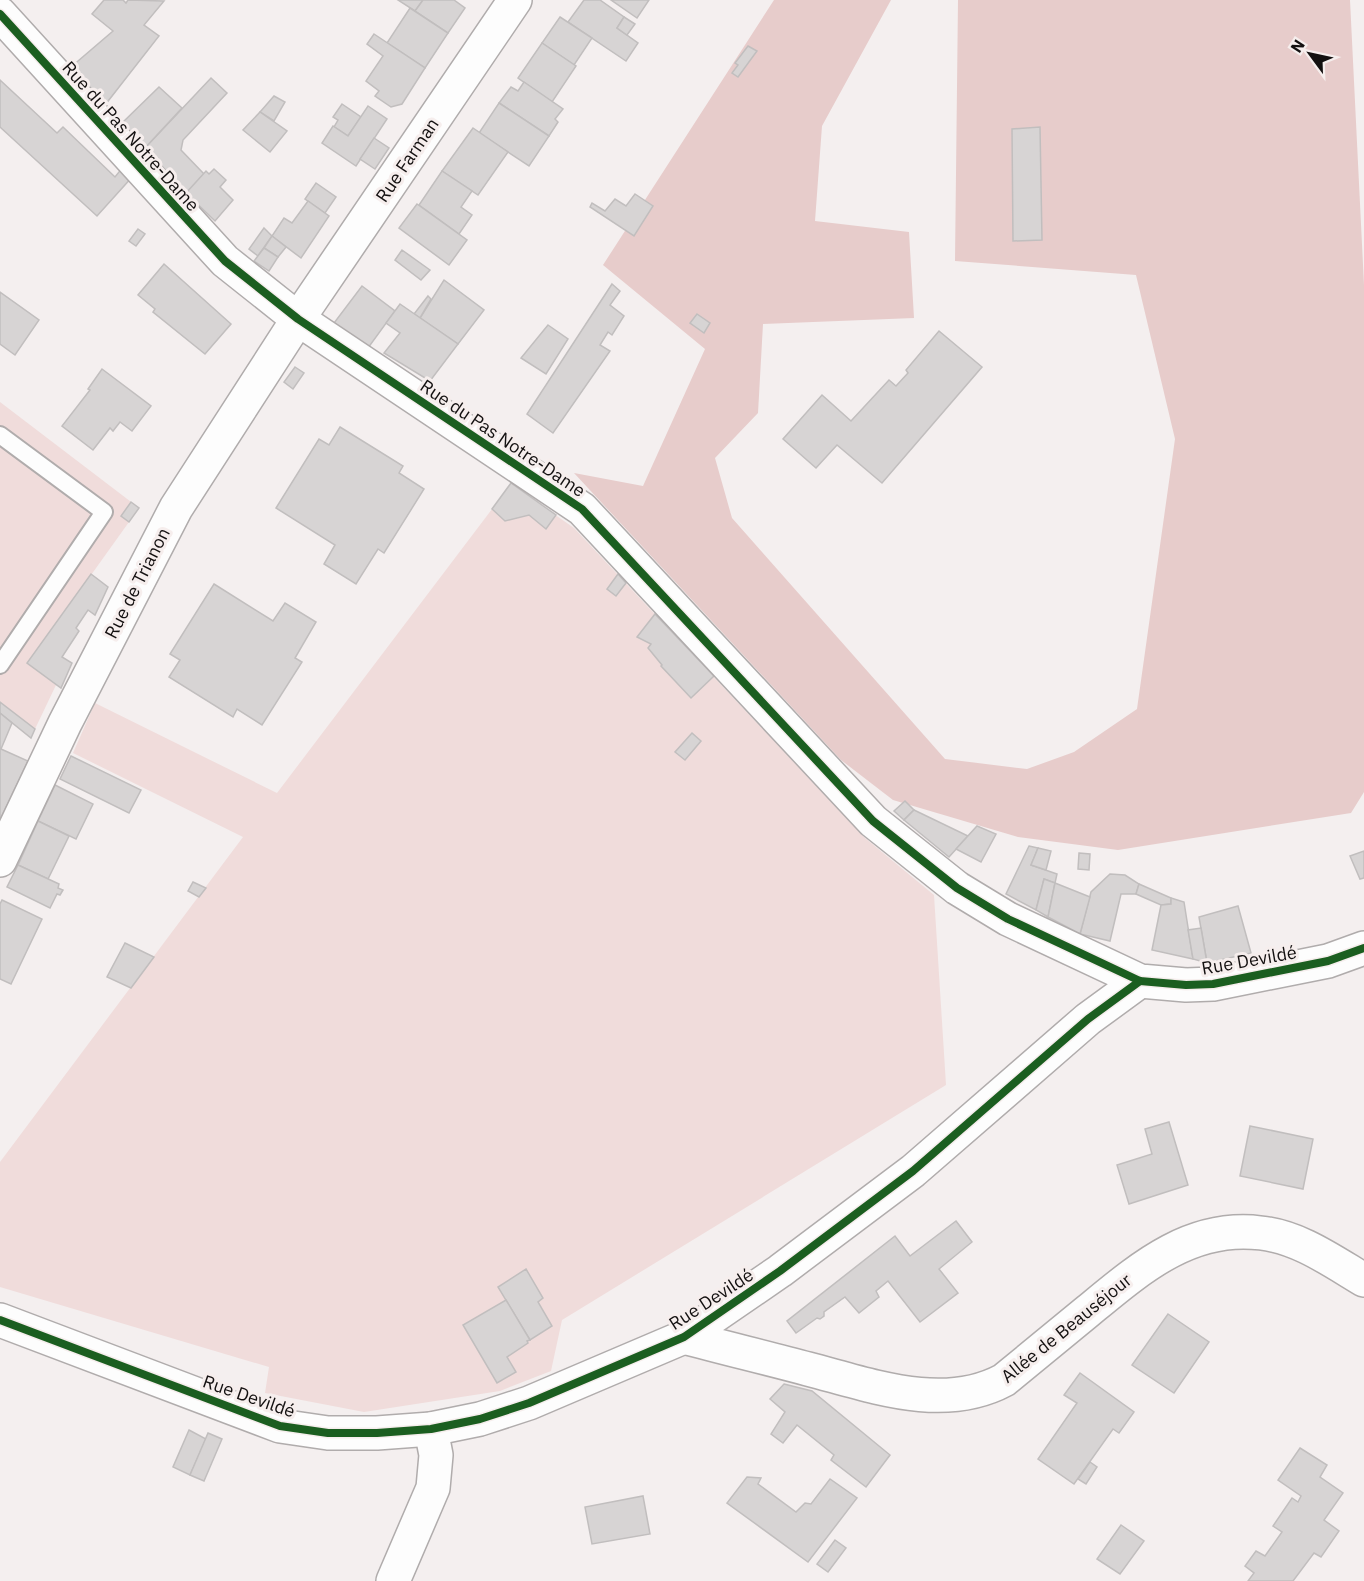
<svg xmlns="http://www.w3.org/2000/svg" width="1364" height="1581" font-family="'IBM Plex Sans',sans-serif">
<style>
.green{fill:#f0dcdb}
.forest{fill:#e7cccb}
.building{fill:#d7d4d4;stroke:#c1bebe;stroke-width:1.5}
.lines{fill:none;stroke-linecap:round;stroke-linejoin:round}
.lane-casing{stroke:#b0acac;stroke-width:20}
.street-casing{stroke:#b0acac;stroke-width:36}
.secondary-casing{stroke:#b0acac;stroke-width:36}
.lane{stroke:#fdfdfd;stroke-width:16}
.street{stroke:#fdfdfd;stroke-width:33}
.secondary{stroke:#fdfdfd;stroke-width:33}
.cycleway-casing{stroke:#f6eeed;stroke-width:11}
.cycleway{stroke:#1b5e20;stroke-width:8}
.labels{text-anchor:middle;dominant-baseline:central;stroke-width:6;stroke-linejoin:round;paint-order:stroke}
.street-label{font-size:18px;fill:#131010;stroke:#f6eeed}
</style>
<rect width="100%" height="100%" fill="#f4efef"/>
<g class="green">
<path d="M0 402 139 508 28 663 56 685 35 729 0 702Z"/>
<path d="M511 484 574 528 865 838 934 895 946 1085 562 1320 551 1371 500 1391 364 1412 265 1393 269 1367 0 1287V1162L243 837 73 753 95 703 277 793Z"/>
</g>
<path class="forest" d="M774 0H891L822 126 815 221 909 232 914 318 763 324 758 413 715 458 732 518 945 759 1027 769 1074 752 1137 709 1175 439 1136 275 955 261 958 0H1350L1364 285V792L1351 813 1118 850 1018 837 893 800 841 760 574 473 643 486 705 349 603 265Z"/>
<g class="building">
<path d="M104 0H123L126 3 128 0 164 1 144 25 159 36 105 105 71 67 113 31 92 14Z"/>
<path d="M398 0H423L415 11Z"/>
<path d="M423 0H454L465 8 448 33 415 11Z"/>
<path d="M584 0H600L624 17 617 28 638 43 626 61 568 22Z"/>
<path d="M611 0H649L637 18Z"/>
<path d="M410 8 448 33 425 68 387 43Z"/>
<path d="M560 17 592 38 574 65 542 43Z"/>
<path d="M624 17 635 24 627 35 617 28Z"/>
<path d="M374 34 425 68 402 104 391 107 375 96 379 91 366 81 383 56 367 44Z"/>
<path d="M542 43 576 66 552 102 518 78Z"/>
<path d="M748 46 757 51 738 77 732 73 738 65 735 63Z"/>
<path d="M211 78 227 93 183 140 181 150 204 174 186 194 144 149Z"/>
<path d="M0 80 57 133 63 127 115 177 123 167 133 176 97 216 0 127Z"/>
<path d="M524 82 563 109 555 119 558 122 549 136 499 103 511 87 518 91Z"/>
<path d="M159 87 182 108 144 149 121 124Z"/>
<path d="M274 96 285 102 274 121 260 112Z"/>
<path d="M499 103 549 136 529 166 479 133Z"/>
<path d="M342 104 361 117 348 136 334 127 338 120 333 117Z"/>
<path d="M368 106 387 119 356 166 322 143 333 126 348 136Z"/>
<path d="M260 112 287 131 270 152 243 130Z"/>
<path d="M1040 127 1042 240 1013 241 1012 129Z"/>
<path d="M473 128 508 152 478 195 442 171Z"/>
<path d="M374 138 389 148 375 169 360 159Z"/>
<path d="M214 169 226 180 220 187 233 200 215 221 186 193 206 171 209 174Z"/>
<path d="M442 171 472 191 461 207 472 215 459 234 419 205Z"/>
<path d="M316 183 336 197 325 213 305 199Z"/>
<path d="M635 194 653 206 634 236 590 207 592 203 605 211 615 199 626 206Z"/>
<path d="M308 201 329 216 301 258 272 236 284 218 292 223Z"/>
<path d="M417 204 467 240 449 265 399 228Z"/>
<path d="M264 228 272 236 258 256 249 249Z"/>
<path d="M138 229 145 234 136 246 129 241Z"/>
<path d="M272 236 286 247 278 257 264 248Z"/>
<path d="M264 248 278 257 269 271 254 261Z"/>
<path d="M402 250 430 270 421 280 395 260Z"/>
<path d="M164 264 231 324 205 354 153 312 155 309 138 295Z"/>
<path d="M444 280 484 310 458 344 420 318Z"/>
<path d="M612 284 620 291 610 305 624 316 612 335 608 332 600 345 610 351 553 433 527 414Z"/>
<path d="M362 286 395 311 368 348 334 323Z"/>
<path d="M0 292 39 320 15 355 0 344Z"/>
<path d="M428 296 431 299 420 318 414 314Z"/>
<path d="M400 304 458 344 430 381 384 353 400 333 386 323Z"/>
<path d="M697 314 710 323 704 333 690 323Z"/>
<path d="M548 325 568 339 546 374 521 358Z"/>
<path d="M939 331 982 367 882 483 837 445 816 468 783 439 822 395 851 421 889 380 896 386 908 373 906 370Z"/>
<path d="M295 367 304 373 293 389 284 382Z"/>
<path d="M102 369 151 406 132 431 120 422 113 431 110 428 93 450 62 426 90 390 88 389Z"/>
<path d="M340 427 403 466 399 473 424 489 384 553 378 549 356 584 324 564 335 545 276 508 319 439 329 445Z"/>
<path d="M511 483 556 515 546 529 529 515 505 521 492 509Z"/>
<path d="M131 502 139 508 129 522 121 516Z"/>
<path d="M91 574 108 587 95 615 88 610 76 628 79 631 62 657 72 663 61 688 27 663Z"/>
<path d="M618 574 626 583 616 596 607 589Z"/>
<path d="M214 584 273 621 285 603 316 622 295 658 302 662 262 725 237 709 233 717 169 677 180 660 170 654Z"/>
<path d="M655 614 714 676 691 698 661 666 662 665 648 648 651 644 637 637Z"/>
<path d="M0 702 35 729 31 738 0 713Z"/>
<path d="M0 713 12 723 1 749 28 761 0 820Z"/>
<path d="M692 733 701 741 685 760 675 752Z"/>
<path d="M71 756 141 790 129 813 60 779Z"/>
<path d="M55 785 93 804 76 839 38 821Z"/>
<path d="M905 801 914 810 904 820 894 811Z"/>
<path d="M914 810 968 836 949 857 904 820Z"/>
<path d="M38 821 69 836 48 879 18 865Z"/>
<path d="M977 826 996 834 981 862 956 849Z"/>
<path d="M1029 846 1038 848 1031 865 1057 874 1055 883 1044 879 1036 910 1006 894Z"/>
<path d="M1038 848 1051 851 1046 870 1031 865Z"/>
<path d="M1364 851V878L1360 879 1350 856Z"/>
<path d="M1079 853 1090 854 1089 870 1078 869Z"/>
<path d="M18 865 59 884 58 888 63 890 60 895 57 894 50 908 7 887Z"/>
<path d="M1110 874 1125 875 1139 884 1136 894H1121L1110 941 1080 934 1091 892Z"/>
<path d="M1044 879 1055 883 1048 917 1036 910Z"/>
<path d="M193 882 206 888 199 897 188 891Z"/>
<path d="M1055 883 1090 897 1080 934 1048 917Z"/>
<path d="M1139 884 1171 898V904L1161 905 1136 894Z"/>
<path d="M1171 898 1184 902 1193 959 1152 950 1161 905 1171 904Z"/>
<path d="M2 900 42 919 11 984 0 979V904Z"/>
<path d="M1238 906 1251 953 1207 963 1199 917Z"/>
<path d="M1201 928 1207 963 1193 959 1188 930Z"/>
<path d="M125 943 154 957 131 988 107 977Z"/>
<path d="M1169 1122 1188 1185 1129 1204 1117 1165 1152 1154 1145 1129Z"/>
<path d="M1250 1126 1313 1139 1303 1189 1240 1176Z"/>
<path d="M956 1221 972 1242 939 1269 958 1293 920 1322 888 1281 876 1291 879 1297 859 1313 845 1297 824 1312V1316L820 1319 817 1318 796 1333 787 1321 895 1236 910 1256Z"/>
<path d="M526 1269 543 1298 538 1302 552 1326 530 1340 498 1287Z"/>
<path d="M506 1300 530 1340 527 1341 528 1343 507 1357 516 1372 497 1383 463 1325Z"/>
<path d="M1168 1314 1209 1342 1174 1393 1132 1365Z"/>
<path d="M1080 1373 1134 1412 1119 1433 1113 1429 1074 1484 1038 1459 1077 1403 1064 1395Z"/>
<path d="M784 1384 812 1391 890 1455 866 1487 831 1460 834 1455 797 1425 783 1443 771 1434 785 1412 770 1399Z"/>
<path d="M189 1430 206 1439 190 1475 173 1467Z"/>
<path d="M208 1433 222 1439 204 1481 190 1475Z"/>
<path d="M1300 1448 1327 1465 1320 1477 1343 1493 1324 1520 1339 1531 1321 1557 1314 1553 1293 1581H1248L1254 1573 1245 1566 1256 1551 1265 1556 1282 1532 1273 1526 1292 1498 1298 1502 1301 1496 1278 1480Z"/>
<path d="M1090 1462 1097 1467 1086 1484 1078 1479Z"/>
<path d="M747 1477 761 1478 758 1484 796 1512 805 1503 811 1504 830 1479 857 1498 808 1562 727 1503Z"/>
<path d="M643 1496 650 1534 592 1544 585 1507Z"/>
<path d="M1121 1525 1144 1541 1120 1574 1097 1559Z"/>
<path d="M835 1540 846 1548 828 1572 817 1564Z"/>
</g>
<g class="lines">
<defs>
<path id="lane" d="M0 435 104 512 0 665"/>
<g id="street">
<path d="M0 860 65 723 176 508 298 319 515 0"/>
<path d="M0 1320 280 1426 328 1433H377L431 1429 480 1419 529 1403 684 1337 780 1271 913 1171 1088 1019 1140 981"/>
<path d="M684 1337C725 1348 767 1358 808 1369 870 1385 943 1413 1004 1380 1032 1357 1060 1334 1088 1311 1139 1269 1190 1224 1261 1233 1299 1237 1332 1261 1364 1280"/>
<path d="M393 1581 433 1488 436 1455 431 1429"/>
</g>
<path id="secondary" d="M0 14 225 261 298 319 582 509 873 821 957 888 1008 919 1140 981 1186 985 1213 984 1328 961 1364 948"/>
</defs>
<use href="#lane" class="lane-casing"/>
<use href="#street" class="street-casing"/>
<use href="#secondary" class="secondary-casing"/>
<use href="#lane" class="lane"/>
<use href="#street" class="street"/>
<use href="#secondary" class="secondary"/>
<defs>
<g id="cycleway">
<path d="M0 14 225 261 298 319 582 509 873 821 957 888 1008 919 1140 981 1186 985 1213 984 1328 961 1364 948"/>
<path d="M0 1320 280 1426 328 1433H377L431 1429 480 1419 529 1403 684 1337 780 1271 913 1171 1088 1019 1140 981"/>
</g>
</defs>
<use href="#cycleway" class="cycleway-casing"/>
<use href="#cycleway" class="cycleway"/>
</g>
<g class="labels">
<g class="street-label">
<text transform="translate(131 136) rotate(48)">Rue du Pas Notre-Dame</text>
<text transform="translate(407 160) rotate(-56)">Rue Farman</text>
<text transform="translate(503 438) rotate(34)">Rue du Pas Notre-Dame</text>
<text transform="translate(137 583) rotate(-63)">Rue de Trianon</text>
<text transform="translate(1249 960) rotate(-10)">Rue Devildé</text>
<text transform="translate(711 1299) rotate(-33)">Rue Devildé</text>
<text transform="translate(1066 1328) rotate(-39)">Allée de Beauséjour</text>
<text transform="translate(249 1396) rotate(19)">Rue Devildé</text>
</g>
</g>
<g transform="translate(1310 54) rotate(303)" stroke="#f6eeed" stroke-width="4.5" paint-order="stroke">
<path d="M0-4.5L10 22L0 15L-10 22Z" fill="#131010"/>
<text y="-9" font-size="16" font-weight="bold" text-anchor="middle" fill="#131010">N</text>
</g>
</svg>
